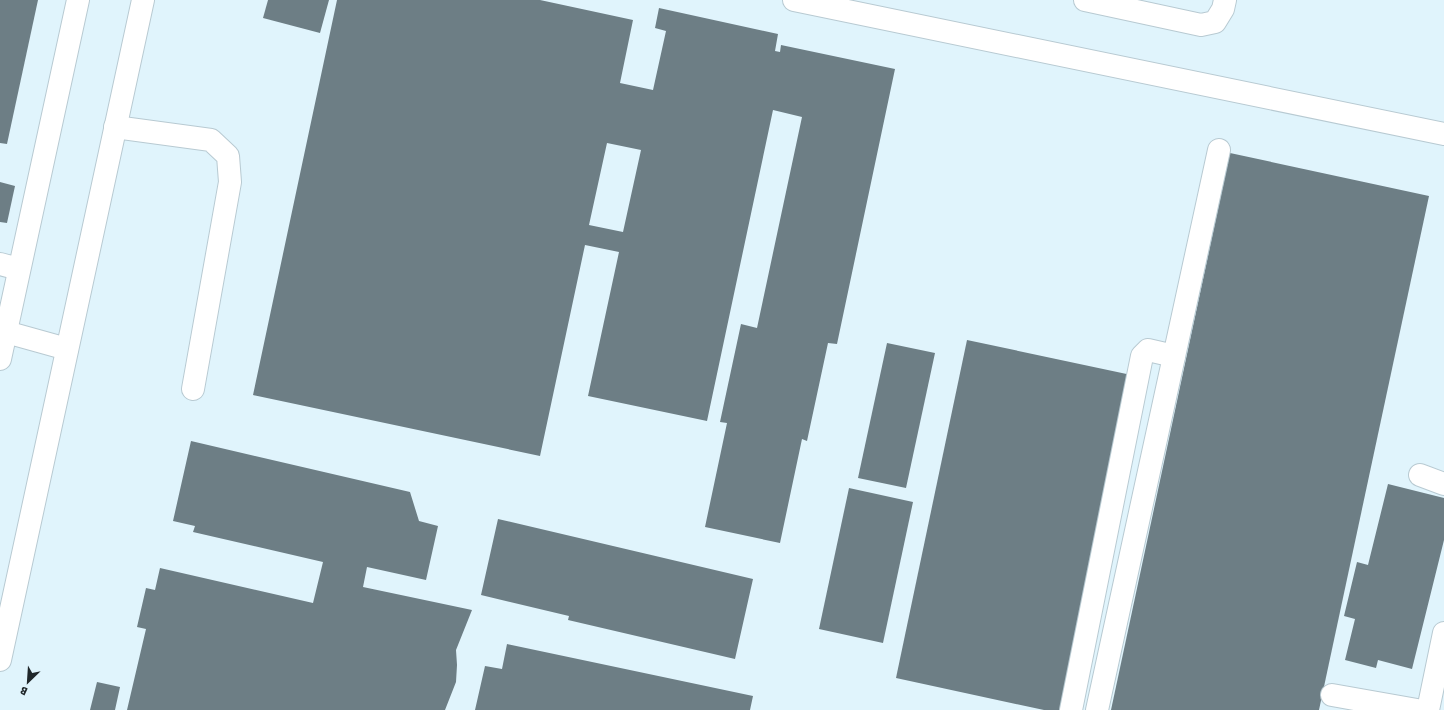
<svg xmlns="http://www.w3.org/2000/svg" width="1444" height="710" font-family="'Fira Sans Condensed',sans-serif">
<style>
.building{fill:#6d7e85;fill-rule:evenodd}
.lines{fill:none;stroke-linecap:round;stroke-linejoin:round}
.minor-casing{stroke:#b8cad2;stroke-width:24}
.minor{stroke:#fff;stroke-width:22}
</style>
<rect width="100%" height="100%" fill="#e0f4fc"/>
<g class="building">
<path d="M0 0H38L7 144 0 143Z"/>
<path d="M268 0H329L320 33 263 18Z"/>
<path d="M337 0H540L633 20 620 83 653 90 666 31 655 28 659 8 778 34 775 51 780 52 781 45 895 69 837 344 828 343 807 441 802 439 780 543 705 527 727 423 720 422 741 324 757 328 802 117 773 110 707 421 588 396 619 252 585 245 540 456 253 395ZM607 143 641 150 623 232 589 225Z"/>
<path d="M1230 153 1429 196 1319 710H1111Z"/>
<path d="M0 182 15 186 7 223 0 222Z"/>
<path d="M967 340 1136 376 1066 710H1044L896 678Z"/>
<path d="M887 343 935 353 906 488 858 478Z"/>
<path d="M191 441 410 492 419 521 438 526 426 580 367 567 363 587 472 610 456 650 457 665 456 682 445 710H127L146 629 137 627 146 588 155 590 160 568 313 603 323 562 193 532 195 526 173 521Z"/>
<path d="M1388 484 1444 498V540L1412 669 1378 660 1376 668 1345 660 1355 619 1344 616 1357 562 1368 565Z"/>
<path d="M849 488 913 502 883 643 819 629Z"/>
<path d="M498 519 753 579 735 659 568 620 569 616 481 595Z"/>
<path d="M507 644 753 696 750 710H475L485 666 502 669Z"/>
<path d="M97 682 120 687 115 710H90Z"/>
</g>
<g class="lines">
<defs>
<g id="minor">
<path d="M794 0 1444 134"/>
<path d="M1085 0 1201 25 1215 22 1223 9 1225 0"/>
<path d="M115 127 211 140 228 156 230 182 193 389"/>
<path d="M0 264 19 269"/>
<path d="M6 332 67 349"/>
<path d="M0 359 78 0"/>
<path d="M1420 475 1444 484"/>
<path d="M0 660 143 0"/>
<path d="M1332 695 1417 710"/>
<path d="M1071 710 1142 356 1148 350 1174 356"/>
<path d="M1097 710 1219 150"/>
<path d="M1428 710 1444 633"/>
</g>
</defs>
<use href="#minor" class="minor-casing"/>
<use href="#minor" class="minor"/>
</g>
<g transform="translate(28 682) rotate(205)" stroke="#e0f4fc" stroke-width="3" paint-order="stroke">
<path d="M0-3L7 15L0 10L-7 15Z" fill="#20272a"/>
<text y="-6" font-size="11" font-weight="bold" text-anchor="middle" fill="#20272a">B</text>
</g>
</svg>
